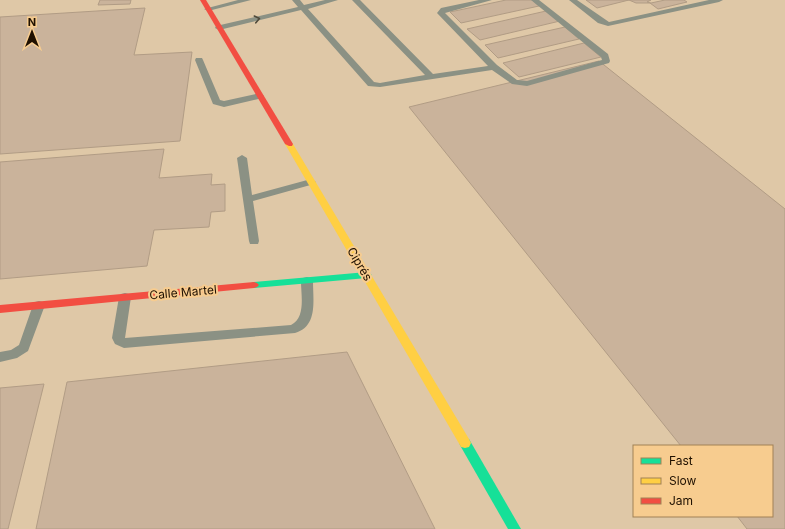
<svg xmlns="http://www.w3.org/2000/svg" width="785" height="529" font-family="Inter,sans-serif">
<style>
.building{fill:#cab39b;stroke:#b19c85}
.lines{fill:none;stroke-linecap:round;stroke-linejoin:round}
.lane{fill:#8b9184;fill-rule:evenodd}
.fast{fill:#16e098;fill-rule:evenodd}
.slow{fill:#ffcf43;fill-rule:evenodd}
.jam{fill:#f24e42;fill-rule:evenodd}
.oneway{stroke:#504a3b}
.labels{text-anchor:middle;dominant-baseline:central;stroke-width:4;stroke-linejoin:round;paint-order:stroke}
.street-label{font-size:12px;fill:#1f1000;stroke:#f7cc8f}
</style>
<rect width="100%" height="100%" fill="#dfc8a7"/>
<g class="building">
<path d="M100 0H131L130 4 98 5Z"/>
<path d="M506 0H532L539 6 461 23 450 12Z"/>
<path d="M586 0H651L647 2 651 3 665 0H684L687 2 658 9 650 3H636L629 0 597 8Z"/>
<path d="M145 8 134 55 192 52 180 141 0 154V17Z"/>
<path d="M546 11 560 21 480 40 467 29Z"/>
<path d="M565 27 579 39 498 58 485 45Z"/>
<path d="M584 43 601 57 519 77 503 63Z"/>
<path d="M599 61 785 209V529H747L737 516H772V446H681L409 107Z"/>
<path d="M164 149 159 178 212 174 211 185 225 184V211L211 212 209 227 154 230 147 266 0 279V162Z"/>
<path d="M347 352 435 529H36L67 382Z"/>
<path d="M44 384 8 529H0V388Z"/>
</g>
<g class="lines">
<g class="lane">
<path d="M238 0H251L208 11 204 9Z"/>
<path d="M292 0H300L304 5 325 0H338L308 9 374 82 380 83 425 75 352 0H360L433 74 488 66 437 13 441 8 479 0H492L445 13 497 65 517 80 527 81 602 60 601 57 531 0H539L608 54 610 61 609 63 527 86 512 84 492 70 380 87 368 86 301 10 219 30 215 28 216 26 298 7Z"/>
<path d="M569 0H577L609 22 709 0H723L719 2 608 26 598 23Z"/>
<path d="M196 58H202L203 60 220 100 224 101 260 93 264 96 263 98 224 107 213 104 195 60Z"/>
<path d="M242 155 247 158 252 195 311 179 316 182 314 184 253 201 259 241 258 244H250L249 241 237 158Z"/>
<path d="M307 277 311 278 313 281C313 301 318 326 295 333L124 348 115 344 112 338 119 297 121 294 125 293 129 294 131 297 125 338 291 325C306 317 301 296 301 281L303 278Z"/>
<path d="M39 301 43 302 45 305 28 351 17 358 0 362V352L11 350 19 345 33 305 35 302Z"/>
</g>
<g class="fast">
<path d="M367 272 372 275 367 278 254 288 251 287 249 285 251 283 254 282Z"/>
<path d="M465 438 469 439 521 529H508L461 447 459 443 461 439Z"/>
</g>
<path class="slow" d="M286 142H289L293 144 469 439 471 443 469 447 465 448 461 447 285 144Z"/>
<g class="jam">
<path d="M200 0H206L293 144 292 146H289L285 144Z"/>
<path d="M254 282 257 283 259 285 257 287 254 288 0 313V305Z"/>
</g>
</g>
<defs><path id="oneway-chevron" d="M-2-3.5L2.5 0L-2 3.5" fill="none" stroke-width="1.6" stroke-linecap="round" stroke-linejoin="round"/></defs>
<use class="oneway" href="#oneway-chevron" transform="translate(257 19) rotate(-13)"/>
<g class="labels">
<g class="street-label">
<text transform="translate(360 264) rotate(59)">Ciprés</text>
<text transform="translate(183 292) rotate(-5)">Calle Martel</text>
</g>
</g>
<rect x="633" y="445" width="140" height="72" fill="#f7cc8f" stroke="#a18156"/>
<rect x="641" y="458" width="20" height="6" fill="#16e098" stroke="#a18156"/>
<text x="669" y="465" font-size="12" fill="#1f1000">Fast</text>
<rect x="641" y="478" width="20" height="6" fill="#ffcf43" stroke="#a18156"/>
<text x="669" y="485" font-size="12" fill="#1f1000">Slow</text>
<rect x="641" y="498" width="20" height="6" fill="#f24e42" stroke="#a18156"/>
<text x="669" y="505" font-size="12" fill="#1f1000">Jam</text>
<g transform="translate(32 32)" stroke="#f7cc8f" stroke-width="3" paint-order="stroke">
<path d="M0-3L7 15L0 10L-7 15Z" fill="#1f1000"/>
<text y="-6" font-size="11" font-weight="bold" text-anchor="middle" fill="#1f1000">N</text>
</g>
</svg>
